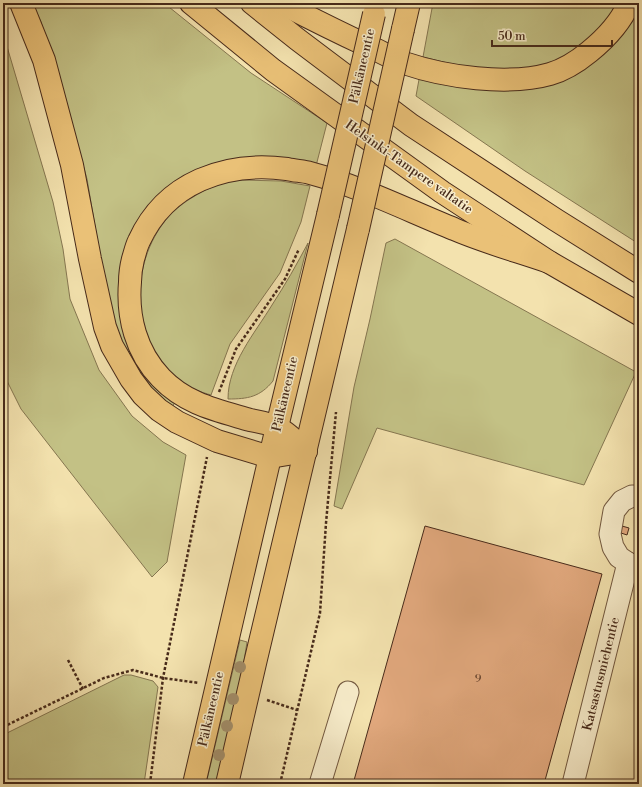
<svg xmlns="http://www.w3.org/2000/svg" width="642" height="787" font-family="'Libre Bodoni',serif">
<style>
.green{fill:#c3c185;stroke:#857650}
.building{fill:#e1a87d;stroke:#472a1a}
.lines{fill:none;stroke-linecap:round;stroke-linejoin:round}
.minor-casing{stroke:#72583f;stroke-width:23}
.major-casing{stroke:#472a1a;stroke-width:24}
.highway-casing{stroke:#472a1a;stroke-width:24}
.path{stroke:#472a1a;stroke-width:2.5;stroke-dasharray:3 2;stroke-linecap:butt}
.minor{stroke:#f7ecca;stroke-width:21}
.major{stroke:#eac177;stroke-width:22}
.highway{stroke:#eac177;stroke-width:22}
.major-bridge-casing{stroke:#472a1a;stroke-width:24;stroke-linecap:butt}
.major-bridge{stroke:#eac177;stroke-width:22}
.tree{fill:#a28d68}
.labels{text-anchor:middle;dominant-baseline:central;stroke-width:3;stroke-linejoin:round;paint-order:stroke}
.number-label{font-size:11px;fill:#6e4a33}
.street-label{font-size:13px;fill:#472a1a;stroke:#f7ecca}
</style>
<rect width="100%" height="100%" fill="#f3e2ae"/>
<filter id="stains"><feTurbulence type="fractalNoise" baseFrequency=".005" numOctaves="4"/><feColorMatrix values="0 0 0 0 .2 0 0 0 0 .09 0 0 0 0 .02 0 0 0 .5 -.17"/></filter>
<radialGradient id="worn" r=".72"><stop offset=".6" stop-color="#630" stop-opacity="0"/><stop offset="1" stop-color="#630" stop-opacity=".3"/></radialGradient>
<g class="green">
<path d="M32 3H164L251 73 327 123 316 166 176 183 120 291 176 401 172 407 159 397 137 373 120 344 106 291 87 179 64 97 41 22Z"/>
<path d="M433 3H617C603 29 578 53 550 63 528 71 496 71 474 68 457 66 440 61 423 57Z"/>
<path d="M639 3V244L525 171 416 96 420 74 536 86Z"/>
<path d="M3 33 53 202 63 249 70 299 99 370 132 416 163 442 186 455 167 562 152 577 21 409 3 373Z"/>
<path d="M240 180 281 181 310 186 301 222 280 273 230 344 211 395C201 392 191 389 183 383 128 344 127 258 173 212 184 201 207 188 222 183 228 181 234 181 240 180Z"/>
<path d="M395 239 636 372 584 485 377 428 342 509 334 506 354 387 370 319 386 243Z"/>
<path d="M308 243 273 381C260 397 248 399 228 399 228 364 255 333 272 305 285 285 297 264 308 243Z"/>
<path d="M240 640 247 642 236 712 218 784H206Z"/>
<path d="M124 675H131L153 681 158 687 144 784H3V735Z"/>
</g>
<g class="building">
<path d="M425 526 602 574 544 784H353Z"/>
<path d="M622 526 629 528 627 535 621 533Z"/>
<path d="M639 771V784H636Z"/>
</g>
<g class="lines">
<defs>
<g id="minor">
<path d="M628 563 619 557 613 547 610 534 614 511 622 501 632 496 639 497"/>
<path d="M320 784 348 692"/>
<path d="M573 784 628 563"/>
</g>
<g id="major">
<path d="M403 29 409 3"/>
<path d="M194 784 277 427 328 215"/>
<path d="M227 784 256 659 358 229"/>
</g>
<g id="highway">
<path d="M21 3 44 60 72 165 90 259 105 327 112 346 131 379 143 395 159 410 177 422 217 441 270 457 306 451"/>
<path d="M191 3 273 70 442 192 549 262 639 314"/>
<path d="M252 3 297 39 411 125 556 220 639 272"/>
<path d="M281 3C310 18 338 32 368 46 380 51 391 58 404 63 445 77 508 86 550 74 564 70 578 61 589 52 605 39 621 22 629 3"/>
<path d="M306 451C298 444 286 431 276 427 268 423 259 422 250 420 216 410 186 404 161 378 136 352 127 317 130 282 130 274 131 267 133 259 135 253 136 247 139 241 166 182 226 161 287 169 295 171 303 171 310 173 359 186 407 210 454 229 484 242 517 251 549 262"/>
</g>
</defs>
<use href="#minor" class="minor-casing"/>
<use href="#major" class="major-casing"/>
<use href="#highway" class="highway-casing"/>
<g class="path">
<path d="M219 392 236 349 285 279 299 249"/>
<path d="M68 660 83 689"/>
<path d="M267 700 297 710"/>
<path d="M3 727 104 678 133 670 163 678 199 683"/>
<path d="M150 784 163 678 207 457"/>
<path d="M280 784 320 613 326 523 336 412"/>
</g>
<use href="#minor" class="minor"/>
<use href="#major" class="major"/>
<use href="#highway" class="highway"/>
<defs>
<g id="major-bridge">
<path d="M328 215 374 14"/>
<path d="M358 229 403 29"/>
</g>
</defs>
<use href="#major-bridge" class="major-bridge-casing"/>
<use href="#major-bridge" class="major-bridge"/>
</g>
<g class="tree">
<circle cx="240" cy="667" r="6"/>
<circle cx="233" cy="699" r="6"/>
<circle cx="227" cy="726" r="6"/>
<circle cx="219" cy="755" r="6"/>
</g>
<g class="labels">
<g class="number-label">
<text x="478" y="679">9</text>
</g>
<g class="street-label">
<text transform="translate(362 66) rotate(-77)">Pälkäneentie</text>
<text transform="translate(409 167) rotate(35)">Helsinki-Tampere valtatie</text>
<text transform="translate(285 394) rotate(-77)">Pälkäneentie</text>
<text transform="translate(601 674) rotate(-76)">Katsastusmiehentie</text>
<text transform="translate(211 709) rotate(-77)">Pälkäneentie</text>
</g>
</g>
<rect width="642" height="787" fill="none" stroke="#f3e2ae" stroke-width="16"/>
<rect x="4" y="4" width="634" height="779" fill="none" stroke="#472a1a" stroke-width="2"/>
<rect x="8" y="8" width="626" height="771" fill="none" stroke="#472a1a"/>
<path d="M492 40v6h120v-6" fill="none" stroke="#472a1a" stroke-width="2"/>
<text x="498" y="40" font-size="12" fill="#472a1a" stroke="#f7ecca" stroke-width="3" paint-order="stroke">50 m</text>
<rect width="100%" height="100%" filter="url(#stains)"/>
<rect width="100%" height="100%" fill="url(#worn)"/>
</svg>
